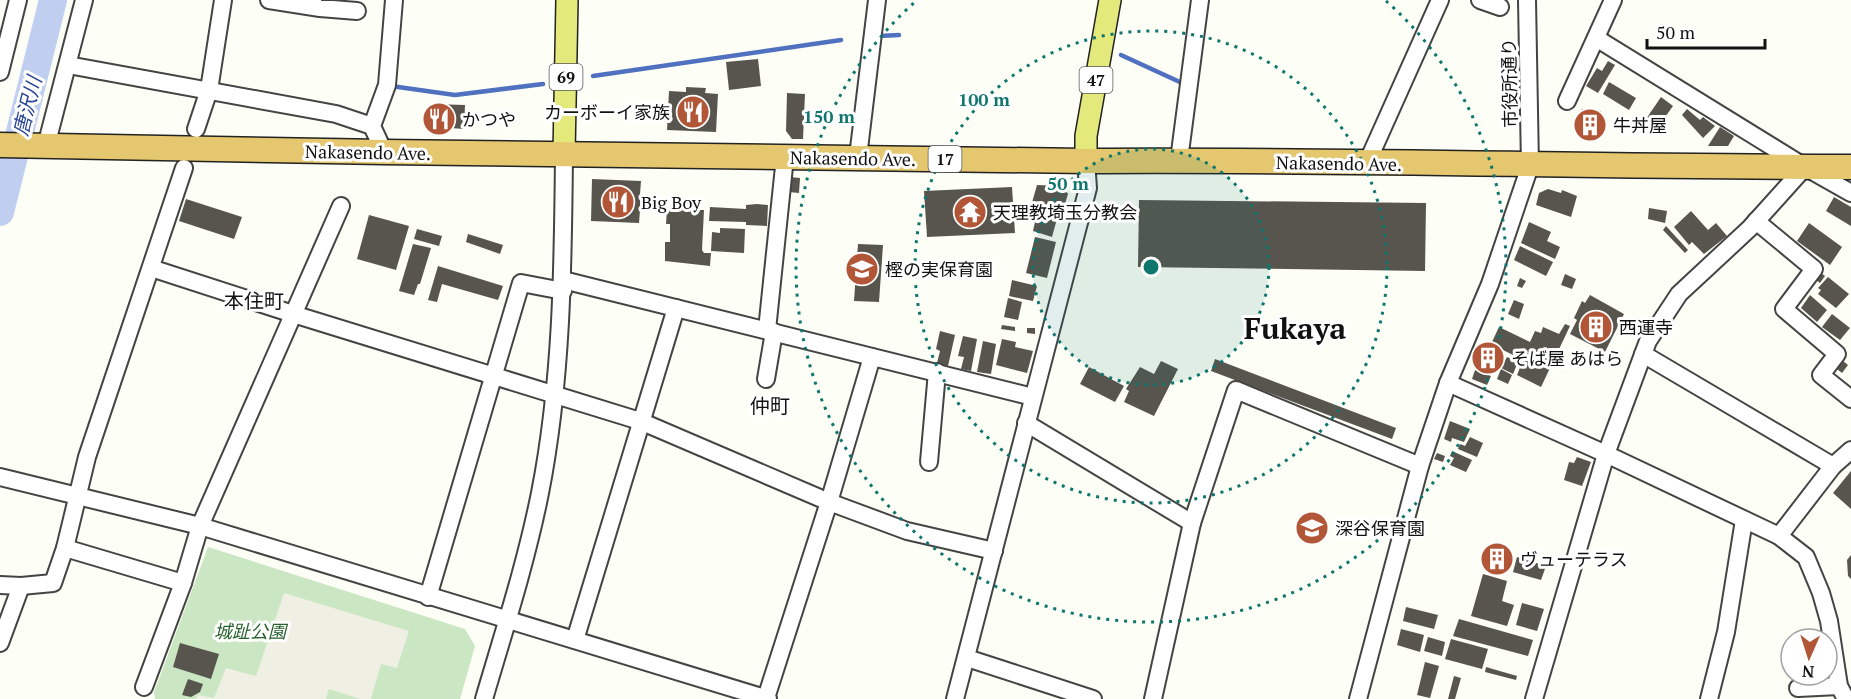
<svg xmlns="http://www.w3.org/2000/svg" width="1851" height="699" font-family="'PT Serif','Noto Sans JP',serif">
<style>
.green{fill:#cae6c2}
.plaza{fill:#efefe3}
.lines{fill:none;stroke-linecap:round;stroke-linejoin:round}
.stream{stroke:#4f71bf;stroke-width:4.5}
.river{stroke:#c0cff0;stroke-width:28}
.building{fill:#58554e}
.minor-casing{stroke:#444;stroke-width:20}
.major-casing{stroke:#222;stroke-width:24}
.highway-casing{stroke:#222;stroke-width:27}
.minor{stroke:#fff;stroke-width:16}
.major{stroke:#e3e97b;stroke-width:21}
.highway{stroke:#e4c76e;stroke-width:24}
.ring{fill:none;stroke:#0f766e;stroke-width:3;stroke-dasharray:3 6}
.labels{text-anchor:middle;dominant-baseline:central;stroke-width:6;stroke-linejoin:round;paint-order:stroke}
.shield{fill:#fff;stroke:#585858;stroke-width:1.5}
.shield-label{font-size:16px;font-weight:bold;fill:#111}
.street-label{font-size:18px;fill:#111;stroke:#fff}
.poi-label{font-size:18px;fill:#111;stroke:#fff;text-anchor:start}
.park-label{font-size:18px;font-style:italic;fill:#28622d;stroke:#fff}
.water-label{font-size:20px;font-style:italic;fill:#274495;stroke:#fff}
.neighbourhood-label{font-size:20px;fill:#111;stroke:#fff}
.town-label{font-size:30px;font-weight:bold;fill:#111;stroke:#fff}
.centre{fill:#0f766e;stroke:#fff;stroke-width:3}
.ring-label{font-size:18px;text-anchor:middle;font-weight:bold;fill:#0f766e;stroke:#fff;stroke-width:6;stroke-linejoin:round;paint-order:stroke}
</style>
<rect width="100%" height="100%" fill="#fdfef6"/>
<path class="green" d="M208 547 465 629 475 646 460 699H155L154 692Z"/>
<path class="plaza" d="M284 593 409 631 397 668 381 664 371 699H360L329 689 326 699H196L198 695 214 698 226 668 256 676Z"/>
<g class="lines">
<g class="stream">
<path d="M879 36 899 35"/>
<path d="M1121 55 1182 83"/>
<path d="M593 76 841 40"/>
<path d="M391 86 455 95 543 84"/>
</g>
<path class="river" d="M0 212 53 0"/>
</g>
<g class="building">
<path d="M758 59 761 86 729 90 726 62Z"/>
<path d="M1608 61 1615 65 1598 93 1586 86 1597 68 1602 71Z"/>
<path d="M1609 82 1636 98 1629 110 1603 94Z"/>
<path d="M686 87 706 88 705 93 718 94 716 132 667 130 669 91 686 92Z"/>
<path d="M787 93 805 94 803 139H792L786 131Z"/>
<path d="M1661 97 1673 106 1658 127 1646 119Z"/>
<path d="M433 104 465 105 464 129 436 127V117H432Z"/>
<path d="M1582 109 1601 111 1597 140 1579 138Z"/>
<path d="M1687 109 1700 120 1703 117 1715 126 1703 138 1682 115Z"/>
<path d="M1720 127 1734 136 1728 146H1708Z"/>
<path d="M790 177 800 178 799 193 789 192Z"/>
<path d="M592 179 641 181 640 194H644L643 210H640L639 223 591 221Z"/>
<path d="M1037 185 1062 186 1068 194 1062 214 1058 215 1052 237 1033 231 1038 208 1031 206Z"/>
<path d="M1012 187 1015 233 927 237 924 191Z"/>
<path d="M1548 189 1561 193 1562 190 1577 196 1571 217 1536 205 1539 193Z"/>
<path d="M1834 197 1851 207V226L1826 211Z"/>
<path d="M186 199 242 217 234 239 179 221Z"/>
<path d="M1139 200 1426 203 1425 271 1138 267Z"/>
<path d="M757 204 768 205 767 226 746 225V222L709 221 710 207 746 209V205Z"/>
<path d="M688 205H695L700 210H704L702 250 704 253H711L710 266 665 261V242H670V224H666L667 209 682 210Z"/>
<path d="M1649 208 1667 211 1665 223 1648 219Z"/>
<path d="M1691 211 1708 230 1716 223 1727 236 1704 254 1692 242 1689 245 1674 227Z"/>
<path d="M369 215 409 226 396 270 357 259Z"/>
<path d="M1529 222 1551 232 1547 241 1560 247 1555 259 1521 243Z"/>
<path d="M1809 223 1842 247 1830 265 1797 241Z"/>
<path d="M1666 226 1688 250 1685 253 1663 230Z"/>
<path d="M720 228 745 229 744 253 711 251 712 232 720 233Z"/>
<path d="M417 229 442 236 439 246 414 239Z"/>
<path d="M468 234 503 245 500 254 466 242Z"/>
<path d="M1035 237 1056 242 1047 278 1026 273Z"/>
<path d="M413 244 431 248 420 284H418L414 295 399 291Z"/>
<path d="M858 244 883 245 879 302 854 301Z"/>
<path d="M1520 246 1553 262 1546 276 1514 260Z"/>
<path d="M438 266 503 286 498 300 442 284 437 302 428 300Z"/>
<path d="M1821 273 1825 276 1820 283 1816 280Z"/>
<path d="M1565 274 1576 279 1572 289 1561 285Z"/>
<path d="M1828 277 1849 294 1836 308 1818 294 1821 290 1818 288Z"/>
<path d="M1520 278 1526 281 1522 288 1517 286Z"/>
<path d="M1012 280 1037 286 1033 301 1009 296Z"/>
<path d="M1590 295 1624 314 1605 352 1570 334 1577 320 1574 318 1582 301 1585 303Z"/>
<path d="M1810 295 1827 310 1817 322 1801 308Z"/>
<path d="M1008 298 1022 302 1018 320 1004 317Z"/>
<path d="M1514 300 1524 304 1519 319 1508 314Z"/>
<path d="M1832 314 1850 328 1840 340 1822 327Z"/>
<path d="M1565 324 1570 326 1541 387 1517 375 1523 360 1491 344 1499 327 1530 342 1535 331 1541 333 1543 327 1559 334Z"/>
<path d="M1002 325 1015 327V331L1001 329Z"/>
<path d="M1027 328H1035V334L1027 333Z"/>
<path d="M940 331 955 335 948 366 937 363 940 351 936 349Z"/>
<path d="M963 336 977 339 971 371 961 369 964 357 958 356Z"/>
<path d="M1002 339 1016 342 1015 347 1033 351 1027 373 996 365Z"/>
<path d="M983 341 996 344 991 374 977 372Z"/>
<path d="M1484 347 1499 353 1492 369 1477 362Z"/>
<path d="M1507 357 1518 362 1513 374 1501 368Z"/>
<path d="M1215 359 1396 428 1392 439 1211 371Z"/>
<path d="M1161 361 1178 369 1154 416 1124 402 1129 391 1126 389 1140 367 1154 374Z"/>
<path d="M1843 361 1848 365 1842 373 1837 369Z"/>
<path d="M1089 367 1124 386 1115 402 1080 384Z"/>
<path d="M1501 369 1512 375 1508 384 1497 379Z"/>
<path d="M1475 370 1491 376 1487 385 1472 379Z"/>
<path d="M1450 421 1470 429 1464 442 1452 438 1451 442 1444 439Z"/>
<path d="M1470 437 1483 443 1477 457 1458 449 1460 444 1465 446Z"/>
<path d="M1452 451 1472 460 1466 472 1450 465 1454 458 1450 456Z"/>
<path d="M1437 453 1445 456 1443 462 1434 459Z"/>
<path d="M1577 457 1591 462 1582 486 1564 480 1569 462 1574 463Z"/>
<path d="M1851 471V509L1833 493Z"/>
<path d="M1485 548 1513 556 1509 571 1481 563Z"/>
<path d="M1851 555V579L1848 576 1847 560Z"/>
<path d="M1517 557 1546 566 1541 580 1513 572Z"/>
<path d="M1483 574 1507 581 1502 601 1514 605 1507 626 1471 616Z"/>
<path d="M1522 603 1544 609 1537 631 1516 625Z"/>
<path d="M1406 607 1438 615 1434 629 1403 621Z"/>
<path d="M1459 619 1533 640 1528 656 1453 636Z"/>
<path d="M1401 629 1424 635 1420 652 1397 645Z"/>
<path d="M1428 637 1445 642 1442 656 1424 651Z"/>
<path d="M1451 639 1488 649 1482 669 1445 659Z"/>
<path d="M180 643 219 654 211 679 173 667Z"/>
<path d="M1425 662 1439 666 1430 698 1417 695Z"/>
<path d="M1486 667 1517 676 1516 680 1485 672Z"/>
<path d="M1454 676 1461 678 1455 699H1448Z"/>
<path d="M188 679 203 684 200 692 191 697 182 695Z"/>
</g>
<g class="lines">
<defs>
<g id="minor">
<path d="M269 0 320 8 357 11"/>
<path d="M1480 0 1500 7"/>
<path d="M1596 38 1805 167 1851 193"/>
<path d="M68 65 336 114 372 126"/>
<path d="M0 72 18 0"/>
<path d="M1567 101 1613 0"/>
<path d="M196 129 209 90 223 0"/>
<path d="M46 146 84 0"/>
<path d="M384 152 372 126 387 85 394 0"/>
<path d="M858 157 877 0"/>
<path d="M1179 160 1200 0"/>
<path d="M1367 163 1440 0"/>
<path d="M1756 221 1814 269 1784 309 1837 354 1821 375 1851 399"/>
<path d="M151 268 293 314 640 421 829 502 907 531 994 551"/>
<path d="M563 280 1033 397"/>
<path d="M767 330 785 157"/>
<path d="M1643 354 1833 466"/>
<path d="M766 379 774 332"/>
<path d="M1448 383 1606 454 1779 536 1806 557 1821 593 1829 621 1839 686 1846 699"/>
<path d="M1026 423 1192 523"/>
<path d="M929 462 937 372"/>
<path d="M0 477 200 526 768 699"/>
<path d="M1779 536 1833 466 1851 450"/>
<path d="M65 548 183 583"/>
<path d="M0 585 21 586 53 583 65 548 87 457 184 168"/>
<path d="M428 597 521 283 563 291"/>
<path d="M575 640 676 308"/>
<path d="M0 643 21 586"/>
<path d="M967 658 1093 699"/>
<path d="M144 687 183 583 200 526 341 206"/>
<path d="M1798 688 1839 686"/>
<path d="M766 698 829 502 872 357"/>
<path d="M484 699C504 631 526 563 540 493 562 381 563 267 564 154"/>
<path d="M955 699 1088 188 1086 161"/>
<path d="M1153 699 1192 523 1236 390 1420 466"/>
<path d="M1358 699 1420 466 1448 383 1490 284 1530 166 1527 0"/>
<path d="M1534 699 1606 454 1648 341 1679 294 1750 228 1805 167"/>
<path d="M1709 699 1726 632 1744 520"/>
</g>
<g id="major">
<path d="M564 154 567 0"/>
<path d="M1086 161V136L1110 0"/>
</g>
<path id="highway" d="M0 145 384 152 1086 161C1341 159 1596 167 1851 167"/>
</defs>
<use href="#minor" class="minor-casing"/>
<use href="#major" class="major-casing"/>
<use href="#highway" class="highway-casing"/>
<use href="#minor" class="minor"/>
<use href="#major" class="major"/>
<use href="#highway" class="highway"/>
</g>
<circle cx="1151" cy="267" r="118" fill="#0f766e" fill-opacity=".12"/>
<g class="ring">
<circle cx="1151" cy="267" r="118"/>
<circle cx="1151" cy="267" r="236"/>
<path d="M1386 1A355 355 0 1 1 916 1"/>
</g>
<defs>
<symbol id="restaurant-disc" viewBox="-11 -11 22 22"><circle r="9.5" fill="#b25638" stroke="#fff"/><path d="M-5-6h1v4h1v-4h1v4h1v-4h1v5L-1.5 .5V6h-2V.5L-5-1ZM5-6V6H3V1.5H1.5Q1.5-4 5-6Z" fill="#fff"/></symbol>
<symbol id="building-disc" viewBox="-11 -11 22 22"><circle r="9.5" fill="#b25638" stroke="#fff"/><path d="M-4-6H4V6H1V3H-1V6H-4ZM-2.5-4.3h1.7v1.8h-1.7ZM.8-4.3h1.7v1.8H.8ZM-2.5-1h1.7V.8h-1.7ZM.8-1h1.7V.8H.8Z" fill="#fff"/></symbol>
<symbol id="temple-disc" viewBox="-11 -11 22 22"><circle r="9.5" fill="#b25638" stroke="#fff"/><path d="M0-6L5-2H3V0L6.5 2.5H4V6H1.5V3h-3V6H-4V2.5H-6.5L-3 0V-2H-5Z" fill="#fff"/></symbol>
<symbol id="school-disc" viewBox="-11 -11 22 22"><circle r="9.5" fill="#b25638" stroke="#fff"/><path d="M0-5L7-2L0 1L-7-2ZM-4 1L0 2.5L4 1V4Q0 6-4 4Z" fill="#fff"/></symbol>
</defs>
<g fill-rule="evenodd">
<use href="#restaurant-disc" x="674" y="93" width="38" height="38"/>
<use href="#restaurant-disc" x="420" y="100" width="38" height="38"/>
<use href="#building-disc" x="1571" y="106" width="38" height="38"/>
<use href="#restaurant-disc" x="599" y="183" width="38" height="38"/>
<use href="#temple-disc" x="951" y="193" width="38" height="38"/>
<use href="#school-disc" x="843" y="250" width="38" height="38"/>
<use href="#building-disc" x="1577" y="308" width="38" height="38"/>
<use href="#building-disc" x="1469" y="339" width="38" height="38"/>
<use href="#school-disc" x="1293" y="509" width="38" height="38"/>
<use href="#building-disc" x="1478" y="540" width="38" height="38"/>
</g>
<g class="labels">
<g class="shield">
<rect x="549.5" y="64" width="33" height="26" rx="4.5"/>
<rect x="1079.5" y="67" width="33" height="26" rx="4.5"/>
<rect x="928.5" y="146" width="33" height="26" rx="4.5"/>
</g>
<g class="shield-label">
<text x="566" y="77">69</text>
<text x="1096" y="80">47</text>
<text x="945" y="159">17</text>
</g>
<g class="street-label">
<text transform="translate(1509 83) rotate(-91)">市役所通り</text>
<text transform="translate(368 152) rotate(1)">Nakasendo Ave.</text>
<text transform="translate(853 158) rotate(1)">Nakasendo Ave.</text>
<text transform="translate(1339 163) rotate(1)">Nakasendo Ave.</text>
</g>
<g class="poi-label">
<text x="670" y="112" text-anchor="end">カーボーイ家族</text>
<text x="462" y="119">かつや</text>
<text x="1613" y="125">牛丼屋</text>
<text x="641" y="202">Big Boy</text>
<text x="993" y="212">天理教埼玉分教会</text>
<text x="885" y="269">樫の実保育園</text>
<text x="1619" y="327">西運寺</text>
<text x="1511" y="358">そば屋 あはら</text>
<text x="1335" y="528">深谷保育園</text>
<text x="1520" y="559">ヴューテラス</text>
</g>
<g class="park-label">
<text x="250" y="631">城趾公園</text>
</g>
<g class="water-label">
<text transform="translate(27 106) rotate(-76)">唐沢川</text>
</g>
<g class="neighbourhood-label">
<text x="254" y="300">本住町</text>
<text x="770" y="405">仲町</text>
</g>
<g class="town-label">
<text x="1295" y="328">Fukaya</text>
</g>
</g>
<circle cx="1151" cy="267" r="9" class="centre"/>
<g class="ring-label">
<text x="984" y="106">100 m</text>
<text x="829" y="123">150 m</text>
<text x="1068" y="190">50 m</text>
</g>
<g transform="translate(1809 657) rotate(183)"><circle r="28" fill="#ffffff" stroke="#a0a0a0" stroke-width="1.5"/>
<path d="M0-4.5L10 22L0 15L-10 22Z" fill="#b25638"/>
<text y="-9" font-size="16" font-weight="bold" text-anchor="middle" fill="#111111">N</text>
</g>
<path d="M1647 39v9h118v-9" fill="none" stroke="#111111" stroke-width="3"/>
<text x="1656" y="39" font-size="18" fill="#111111" stroke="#ffffff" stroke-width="4.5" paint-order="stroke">50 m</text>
</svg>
